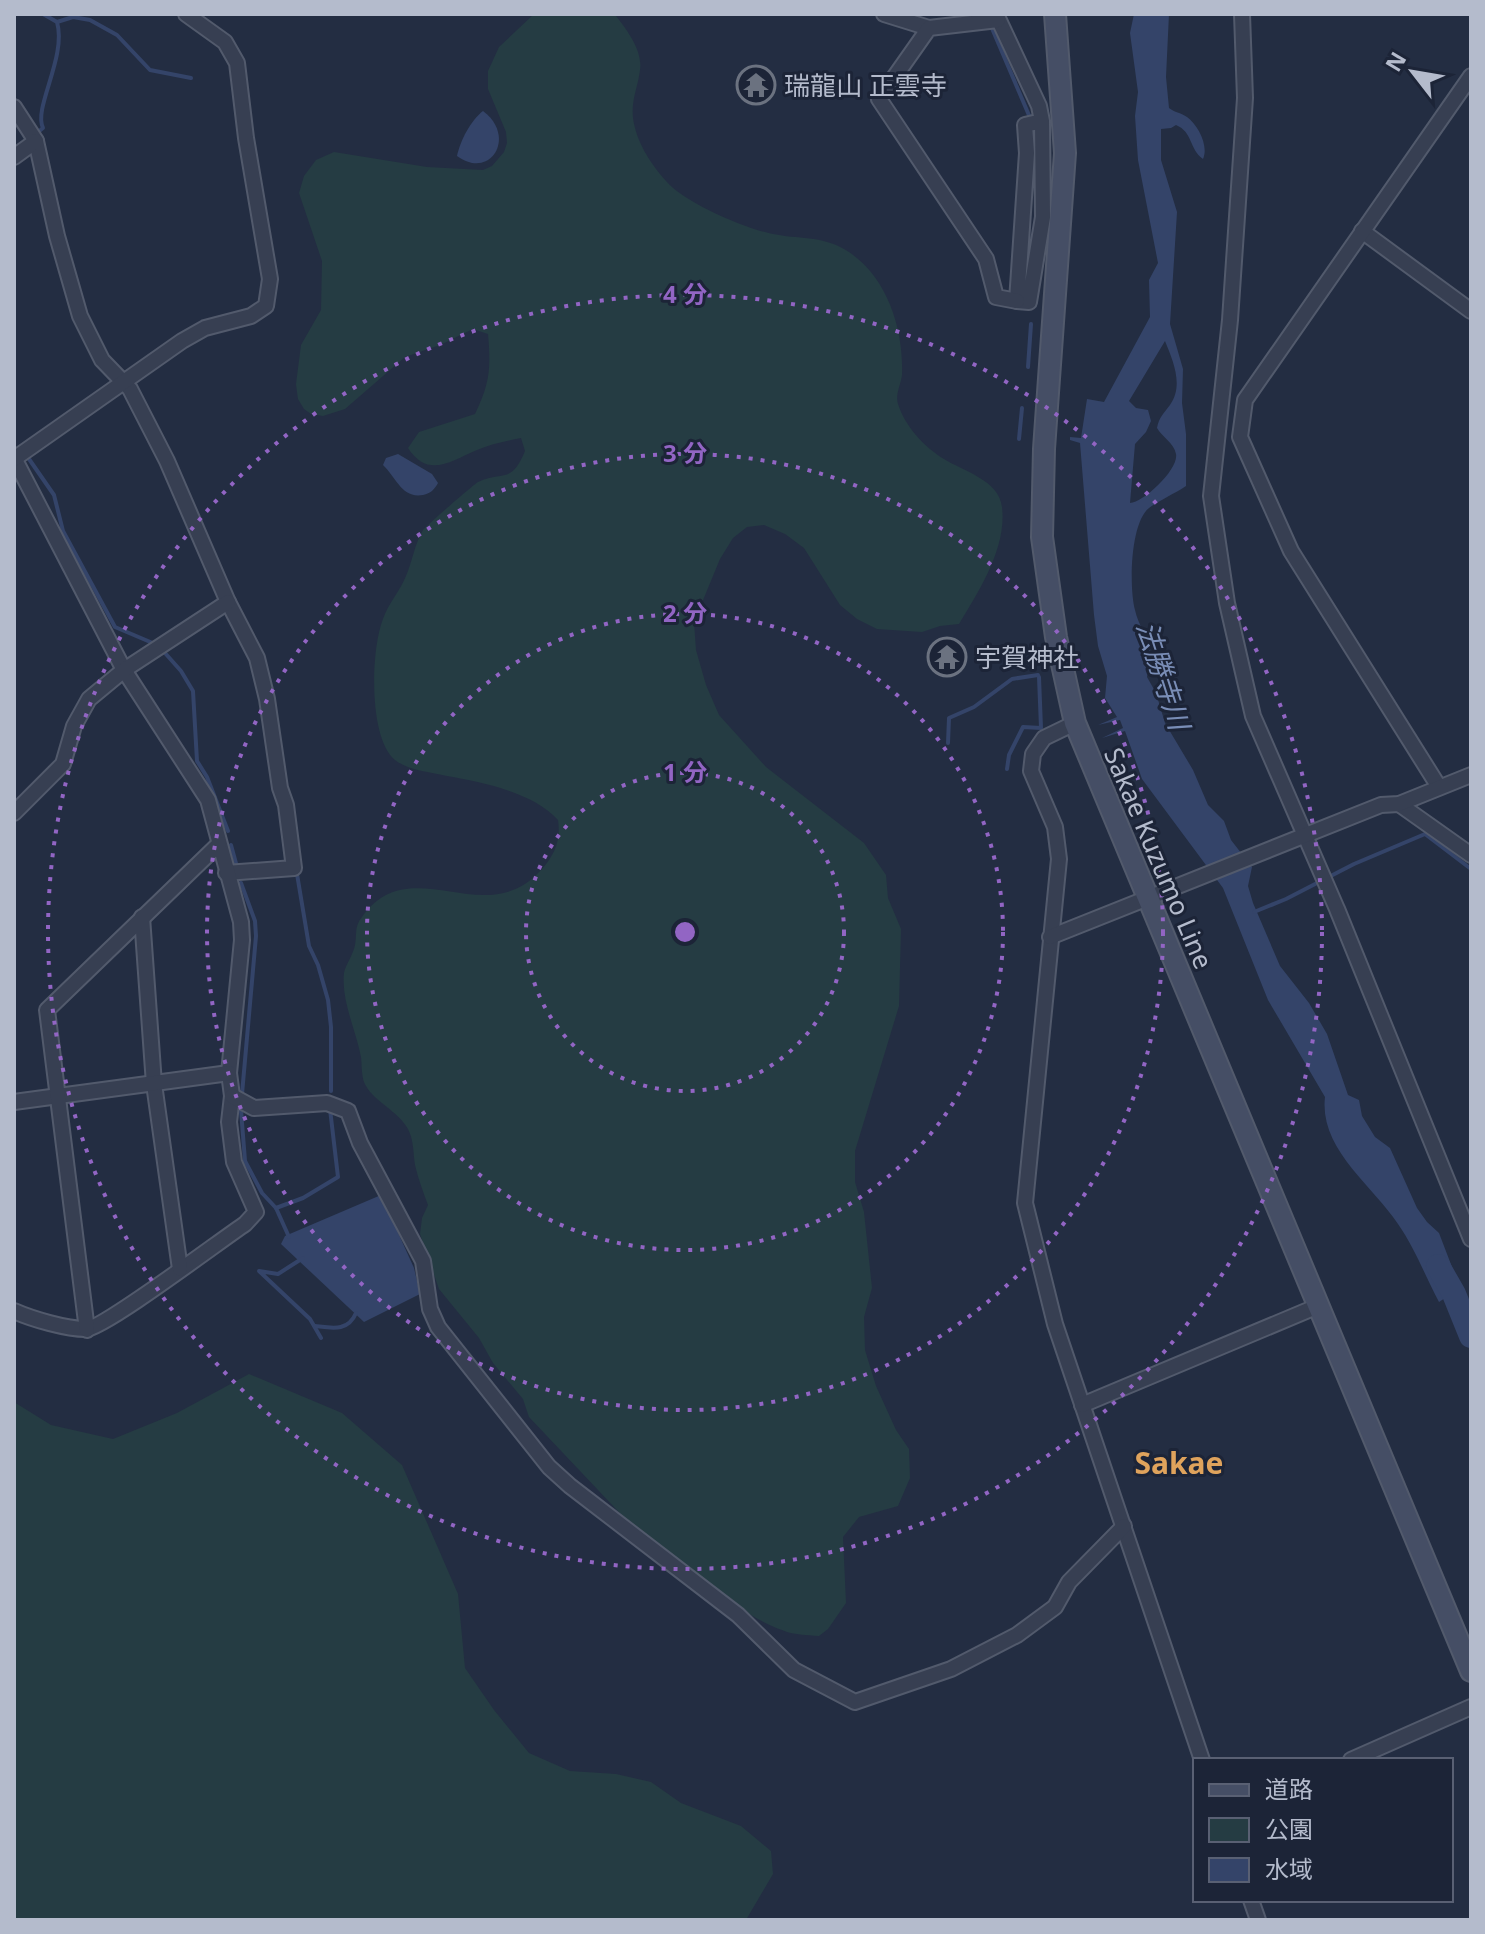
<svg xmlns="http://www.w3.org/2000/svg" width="1485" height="1934" font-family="'Noto Sans','Noto Sans JP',sans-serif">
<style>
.green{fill:#253c43}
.water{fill:#344469;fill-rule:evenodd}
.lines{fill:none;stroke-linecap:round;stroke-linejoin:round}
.stream{stroke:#344469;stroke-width:4}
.river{stroke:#344469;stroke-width:24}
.street-casing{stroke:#525a6c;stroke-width:18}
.secondary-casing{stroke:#525a6c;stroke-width:24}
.street{stroke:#373f52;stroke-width:14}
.secondary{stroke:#454e65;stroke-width:20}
.ring{fill:none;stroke:#9265c4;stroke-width:4;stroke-dasharray:4 8}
.labels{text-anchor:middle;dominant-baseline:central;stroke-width:6;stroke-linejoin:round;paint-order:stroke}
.poi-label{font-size:26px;fill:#b4bbcc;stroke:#1c2437;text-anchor:start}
.street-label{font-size:26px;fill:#b4bbcc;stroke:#1c2437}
.water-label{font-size:28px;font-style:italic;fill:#798db6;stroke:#1c2437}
.quarter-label{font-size:30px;font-weight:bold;fill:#dfa35c;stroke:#1c2437}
.centre{fill:#9265c4;stroke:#1c2437;stroke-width:4}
.ring-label{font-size:24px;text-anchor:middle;font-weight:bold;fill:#9265c4;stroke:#1c2437;stroke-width:6;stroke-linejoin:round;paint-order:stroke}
</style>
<rect width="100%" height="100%" fill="#232d42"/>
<g class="green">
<path d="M534 14H613L616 16C627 30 643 51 640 70 638 87 631 100 633 118 636 141 650 163 666 181 683 202 746 229 773 234 797 239 822 236 844 249 886 273 904 328 902 375 901 384 895 395 898 404 905 426 924 447 944 459 963 471 999 480 1002 507 1007 548 979 591 959 624L940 626 922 632 877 629 857 619 840 605 804 548 785 534 764 525 747 527 733 538 720 559 694 622 696 650 706 685 719 715 766 767 864 843 886 875 888 898 901 929 899 1006 855 1151V1182L864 1212 872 1288 864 1317 865 1350 876 1386 896 1430 909 1449 910 1478 898 1506 859 1517 843 1537 846 1603 828 1629 819 1636C807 1635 793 1635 782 1630 727 1610 683 1557 633 1527L529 1417 523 1399 493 1363 479 1338 439 1289 420 1234 422 1218 428 1205C423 1192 418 1178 415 1165 413 1152 414 1141 408 1129 399 1112 374 1101 366 1086 361 1079 362 1065 361 1057 356 1030 341 1001 344 973 346 964 353 955 355 945 357 934 354 927 362 917 411 848 485 934 542 869 555 854 561 840 558 820 534 793 483 782 447 776 431 772 409 771 395 760 368 738 371 649 383 619 388 604 400 591 406 576 412 562 415 543 423 530 427 525 472 486 478 482 503 470 511 485 525 451L521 438C506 441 491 444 477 450 451 461 428 479 408 448L419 432 475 414C490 383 491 368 488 334L473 329 440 345 405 357 345 409 323 416 311 414 304 409 298 399 296 384 301 345 321 310 322 261 299 193 304 176 316 160 334 152 427 167 483 170 492 166 504 152 507 143 506 132 488 89V71L499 47Z"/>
<path d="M249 1374 342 1413 402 1465 458 1594 465 1668 494 1710 529 1753 570 1771 616 1774 651 1782 681 1803 741 1826 771 1851 773 1874 746 1920H14V1402L51 1425 113 1439 177 1413Z"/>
</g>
<g class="water">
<path d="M1134 14H1169L1166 77 1169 108C1175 113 1180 112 1187 117 1198 125 1209 146 1203 159 1189 149 1193 132 1176 125L1171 128 1161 129V160L1177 212 1170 324 1183 369 1182 403 1186 434V486C1174 494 1160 500 1149 508 1130 523 1129 588 1135 610 1138 624 1147 636 1150 650L1147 658 1149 666 1147 677 1156 693 1165 723 1193 770 1208 805 1224 821 1231 840 1252 867 1248 886 1253 903 1280 966 1309 1003 1327 1034 1348 1095 1359 1100 1362 1116 1375 1137 1390 1148 1417 1208 1427 1222 1439 1233 1460 1288 1439 1302C1425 1276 1415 1248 1398 1224 1372 1185 1319 1149 1325 1097L1268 1000 1223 888 1142 779 1125 731 1102 738 1123 728 1120 720 1098 725 1117 717 1105 698 1107 676 1098 646 1094 615 1080 443 1070 440V437L1081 438 1087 399 1104 402 1150 317 1149 280 1158 263 1138 160 1135 116 1138 92 1130 33ZM1165 341C1173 361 1184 385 1170 405 1164 413 1159 417 1157 428 1162 437 1174 443 1176 454 1179 469 1144 502 1130 503L1135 444 1146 432 1151 421 1148 410 1136 408 1129 401Z"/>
<path d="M483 111C517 136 491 181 457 156 460 141 471 120 483 111Z"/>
<path d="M398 454 432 474 438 483C434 490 431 493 423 495 402 499 396 477 383 465L386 458Z"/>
<path d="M381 1195 414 1268 420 1294 364 1322 281 1244 285 1236Z"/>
</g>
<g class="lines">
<g class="stream">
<path d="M57 22 73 17 90 20 117 35 150 70 191 78"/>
<path d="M991 26 1031 120"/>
<path d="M38 132 43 128C33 108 67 57 57 22L43 14"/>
<path d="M1028 367 1031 324"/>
<path d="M1019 439 1022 408"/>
<path d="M29 459 54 495 63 531 115 627 155 644"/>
<path d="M165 653 181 671 193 691 197 761 207 777 228 831"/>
<path d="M948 743 949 718 974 707 1012 679 1038 675"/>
<path d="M1007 769 1009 755 1023 727 1041 728 1039 677"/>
<path d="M231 845 237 867"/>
<path d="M297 874 309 946 318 965 328 1000 331 1027V1091"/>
<path d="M241 883 255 921 256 936 242 1094"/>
<path d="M1254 912 1286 899 1354 864 1425 834 1471 869"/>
<path d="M241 1110 245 1161 262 1193 276 1208 289 1237"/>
<path d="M276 1208 303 1198 338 1177 330 1109"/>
<path d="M303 1258 278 1274 259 1271 310 1319 321 1338"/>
<path d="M315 1326C332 1328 348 1332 356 1313"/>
</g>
<path class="river" d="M1438 1266 1454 1294 1471 1336"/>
<defs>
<g id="street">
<path d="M884 14 929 28"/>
<path d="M996 14 1039 106 1042 121 1043 217 1029 302 1017 301 1027 153 1025 125 1042 121"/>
<path d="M1242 14 1245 98 1230 320 1211 496 1227 603 1253 716 1337 909 1471 1239"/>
<path d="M998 20 929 28 879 99 986 259 996 297 1017 301"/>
<path d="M14 107 36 141 57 236 80 316 102 360 130 389 167 461 228 602 257 658 267 699 280 788 286 805 294 868 226 873"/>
<path d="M14 157 36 141"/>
<path d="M1362 231 1471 311"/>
<path d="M14 458 124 670 208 800 241 922 242 940 229 1073 232 1096 229 1122 234 1162 256 1212 245 1224C221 1240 103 1329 86 1329 66 1329 32 1319 14 1311"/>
<path d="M14 459 182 341 205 328 251 316 266 306 270 279 246 138 237 63 225 42 186 14"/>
<path d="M1075 723 1044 738 1033 754 1031 771 1055 827 1059 859 1025 1203 1055 1324 1202 1760"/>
<path d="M1439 787 1291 551 1240 437 1245 400 1471 76"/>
<path d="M1399 804 1471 855"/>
<path d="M14 813 63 764 74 726 89 699 124 670 228 602"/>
<path d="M142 917 154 1084 180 1269"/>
<path d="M1050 937 1381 805 1399 804 1471 775"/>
<path d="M232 1096 254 1108 327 1103 348 1111 360 1143 423 1261 430 1309 438 1327 549 1467 570 1486 738 1615 794 1670 855 1702 951 1669 1017 1635 1055 1607 1069 1582 1124 1526"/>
<path d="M14 1102 229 1073"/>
<path d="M87 1330 47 1010 219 844"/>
<path d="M1082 1405 1318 1306"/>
<path d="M1351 1760 1471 1707"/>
<path d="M1251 1900 1258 1920"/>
</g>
<path id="secondary" d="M1055 14 1065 153 1044 449 1042 537 1056 637 1075 723 1471 1671"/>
</defs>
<use href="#street" class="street-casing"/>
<use href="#secondary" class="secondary-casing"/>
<use href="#street" class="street"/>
<use href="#secondary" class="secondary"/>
</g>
<g class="ring">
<circle cx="685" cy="932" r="159"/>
<circle cx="685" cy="932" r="318"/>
<circle cx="685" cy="932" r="478"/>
<circle cx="685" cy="932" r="637"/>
</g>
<defs>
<symbol id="temple-ring" viewBox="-11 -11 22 22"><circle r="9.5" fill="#1c2437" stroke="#6b7280" stroke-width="1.5"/><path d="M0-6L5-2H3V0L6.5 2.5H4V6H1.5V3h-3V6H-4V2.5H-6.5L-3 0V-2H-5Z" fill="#6b7280"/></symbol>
</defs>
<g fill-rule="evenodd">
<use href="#temple-ring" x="734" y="63" width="44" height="44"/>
<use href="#temple-ring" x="925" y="635" width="44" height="44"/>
</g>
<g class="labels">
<g class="poi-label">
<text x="784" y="85">瑞龍山 正雲寺</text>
<text x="975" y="657">宇賀神社</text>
</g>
<g class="street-label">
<text transform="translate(1159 858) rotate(67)">Sakae Kuzumo Line</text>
</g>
<g class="water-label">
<text transform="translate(1164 675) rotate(72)">法勝寺川</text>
</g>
<g class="quarter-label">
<text x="1179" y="1462">Sakae</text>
</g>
</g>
<circle cx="685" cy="932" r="12" class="centre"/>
<g class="ring-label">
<text x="685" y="303">4 分</text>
<text x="685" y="462">3 分</text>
<text x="685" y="622">2 分</text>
<text x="685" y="781">1 分</text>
</g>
<rect width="1485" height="1934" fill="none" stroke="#b4bbcc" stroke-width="32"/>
<rect x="1193" y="1758" width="260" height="144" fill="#1c2437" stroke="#596073" stroke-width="2"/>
<rect x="1209" y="1784" width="40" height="12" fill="#454e65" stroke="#596073" stroke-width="2"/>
<text x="1265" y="1798" font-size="24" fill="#b4bbcc">道路</text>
<rect x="1209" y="1818" width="40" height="24" fill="#253c43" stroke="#596073" stroke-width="2"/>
<text x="1265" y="1838" font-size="24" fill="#b4bbcc">公園</text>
<rect x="1209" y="1858" width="40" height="24" fill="#344469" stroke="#596073" stroke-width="2"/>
<text x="1265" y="1878" font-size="24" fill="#b4bbcc">水域</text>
<g transform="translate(1413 72) rotate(301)" stroke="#1c2437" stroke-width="6" paint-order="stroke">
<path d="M0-6L14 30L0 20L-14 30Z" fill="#b4bbcc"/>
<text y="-12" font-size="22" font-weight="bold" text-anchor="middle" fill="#b4bbcc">N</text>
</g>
</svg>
